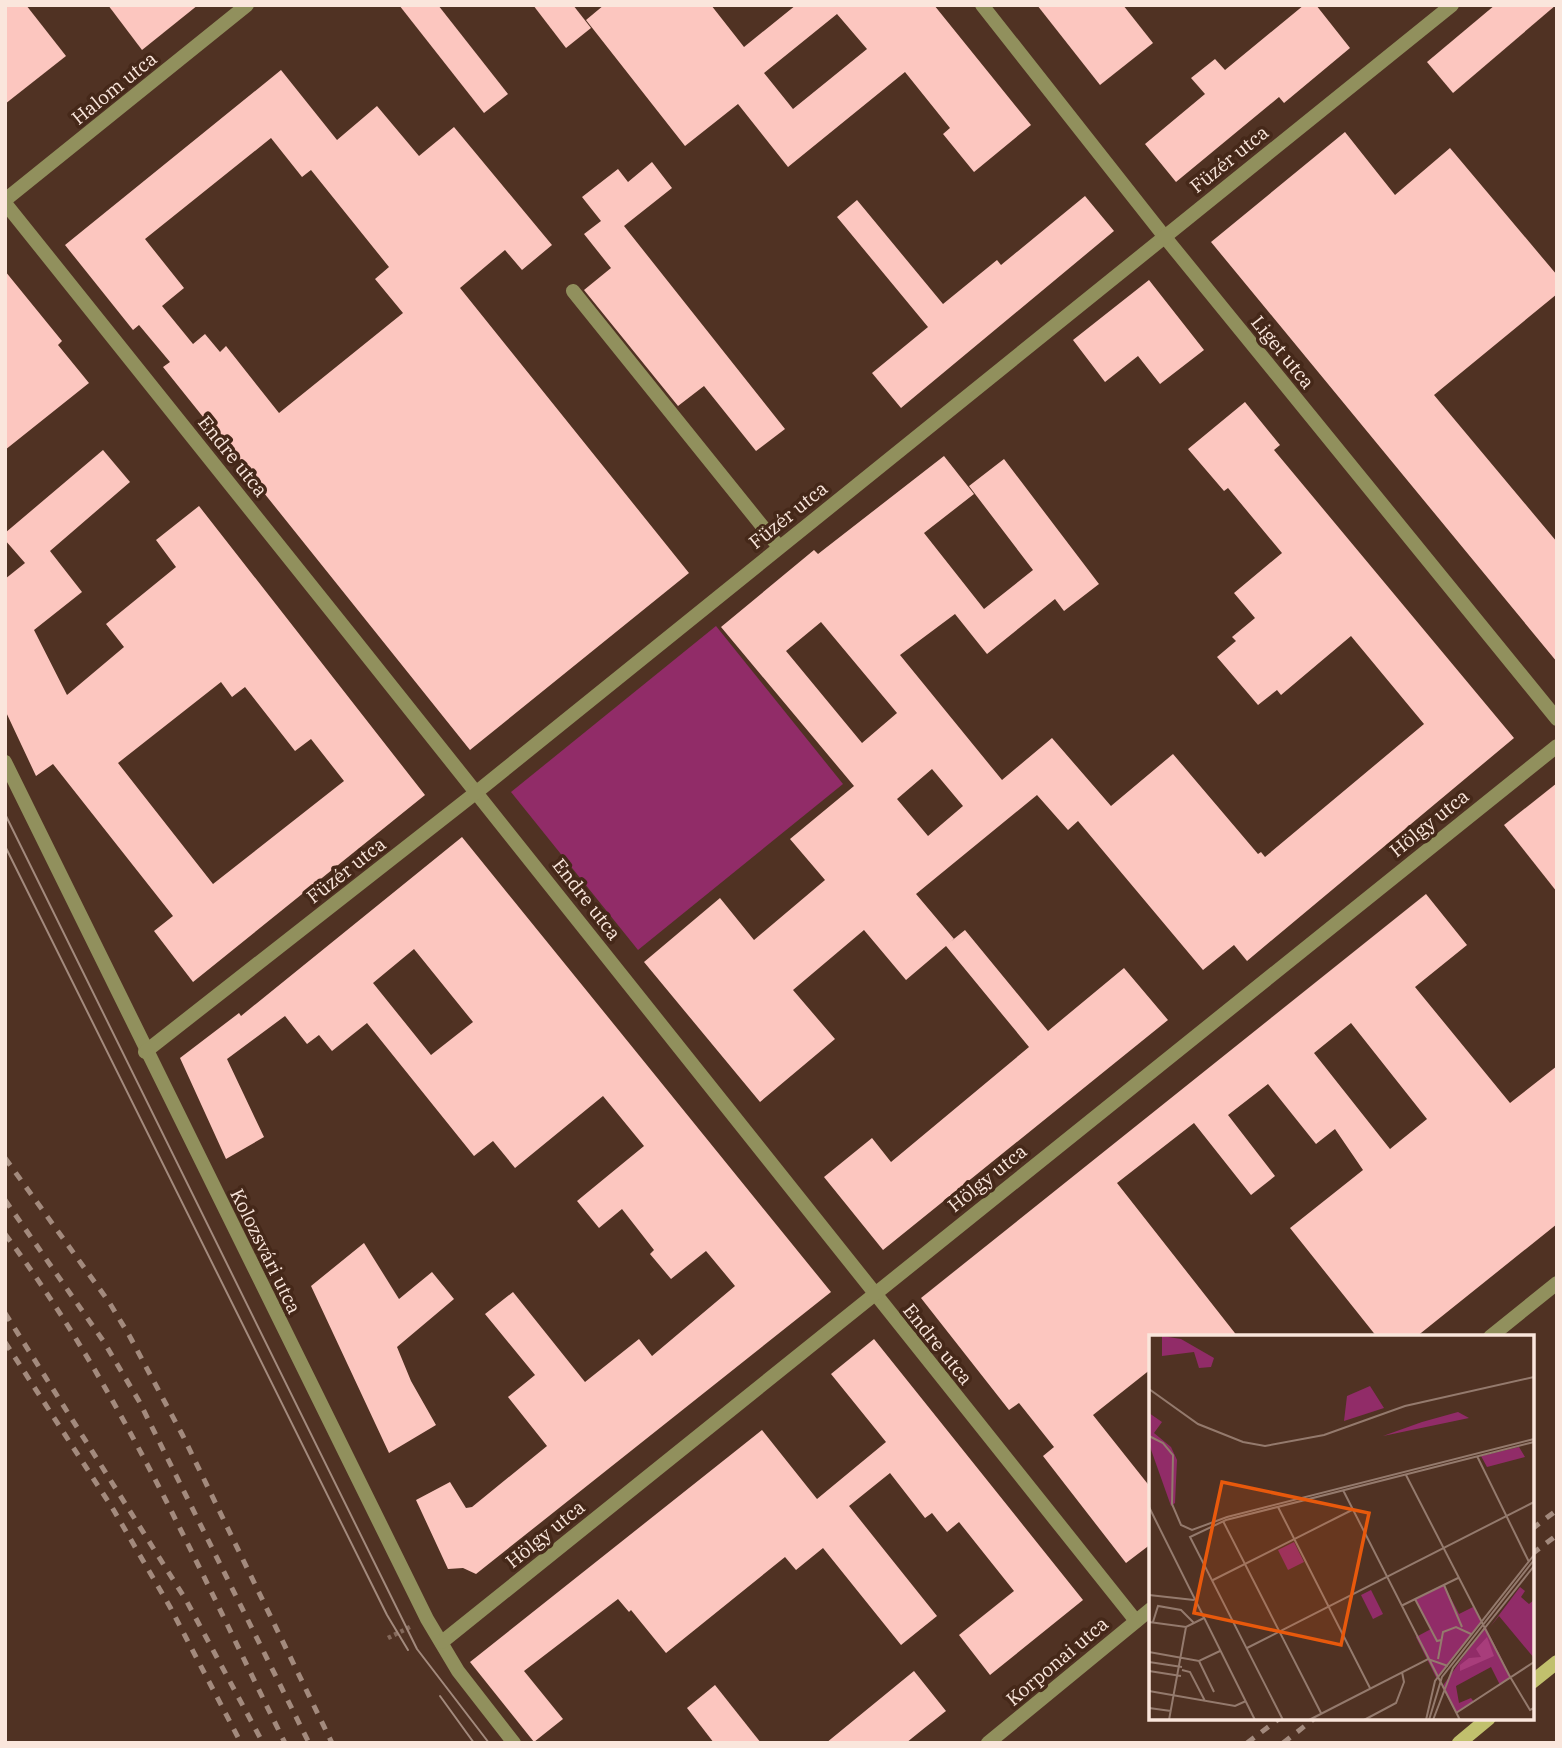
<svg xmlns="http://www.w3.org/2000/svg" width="1562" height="1748" font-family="'IBM Plex Serif',serif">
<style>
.green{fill:#912c68}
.building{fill:#fcc6bf;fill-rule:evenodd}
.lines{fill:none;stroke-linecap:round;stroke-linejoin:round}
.path{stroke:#84695b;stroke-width:4.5;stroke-dasharray:3.5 3.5;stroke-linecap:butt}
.lane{stroke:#91905d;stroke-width:14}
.street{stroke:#91905d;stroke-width:14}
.secondary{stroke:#c1c06d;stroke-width:14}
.tram{stroke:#a38a7d;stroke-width:2}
.rail{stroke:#a38a7d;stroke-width:5;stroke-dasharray:9 9;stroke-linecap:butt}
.labels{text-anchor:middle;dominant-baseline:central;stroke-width:7;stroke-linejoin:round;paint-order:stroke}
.street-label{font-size:19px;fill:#fae6dc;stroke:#452819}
.inset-road{fill:none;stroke:#947a6d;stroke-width:2}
.view{fill:#e8590c;fill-opacity:0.15;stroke:#e8590c;stroke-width:3.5}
.inset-edge{fill:none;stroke:#fae6dc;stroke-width:3.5}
</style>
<rect width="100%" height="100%" fill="#503223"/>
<path class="green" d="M716 626 843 784 638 950 511 792Z"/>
<g class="building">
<path d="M5 5H26L66 56 5 104Z"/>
<path d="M108 5H198L142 50Z"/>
<path d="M399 5H438L508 94 484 113Z"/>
<path d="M533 5H573L591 28 566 48Z"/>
<path d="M604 5H711L744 47 796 5H934L1031 125 974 172 943 134 950 128 905 72 788 167 738 104 685 146 586 20ZM837 14 867 49 793 109 764 73Z"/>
<path d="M1037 5H1123L1153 43 1100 85Z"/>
<path d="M1304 5H1316L1350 48 1284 103 1279 97 1176 182 1145 144 1205 94 1191 78 1215 59 1225 70Z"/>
<path d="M1495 5H1556L1453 93 1427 62Z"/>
<path d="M281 70 337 140 377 106 419 156 454 127 552 245 522 270 505 250 460 288 689 573 470 750 163 367 170 362 139 325 133 330 65 245ZM271 138 302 177 311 170 389 267 375 279 403 313 279 413 226 346 220 352 205 334 193 344 162 306 184 288 145 239Z"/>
<path d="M1345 132 1395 195 1450 148 1557 275V294L1434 395 1557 542V662L1211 242Z"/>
<path d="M652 162 672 188 624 226 785 429 756 451 704 386 678 406 584 290 611 268 584 234 601 221 582 197 618 169 628 182Z"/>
<path d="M1085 196 1114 231 901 408 872 373 928 327 837 217 857 200 943 304 997 260 1001 265Z"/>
<path d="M5 271 62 341 58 345 89 383 5 450Z"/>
<path d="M1149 280 1204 350 1160 384 1138 356 1105 382 1073 340Z"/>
<path d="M1245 402 1280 445 1274 450 1514 738 1247 961 1234 945 1203 970 1078 821 1068 830 1037 795 916 894 954 939 950 942 965 930 1048 1031 1124 968 1168 1020 883 1250 824 1177 872 1138 891 1162 1029 1047 946 946 906 980 864 930 793 990 835 1039 760 1102 644 962 720 898 754 940 825 880 790 839 854 786 721 627 814 550 818 554 944 456 974 494 924 533 984 609 1033 570 969 486 1004 459 1099 584 1064 611 1055 599 987 654 955 614 900 655 1002 780 1052 738 1111 806 1173 754 1258 854 1261 852 1265 857 1424 724 1351 636 1281 695 1277 690 1258 705 1217 657 1236 641 1232 637 1255 618 1234 593 1282 553 1228 488 1224 491 1188 449ZM821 622 897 713 862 743 786 651ZM932 769 963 806 928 836 897 799Z"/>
<path d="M103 450 130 482 50 551 82 592 34 630 67 695 124 647 106 624 176 567 156 540 199 506 425 795 193 982 154 931 173 916 53 764 36 776 5 710V579L25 563 5 540V533ZM221 682 232 697 245 687 295 751 311 739 344 781 213 884 118 763Z"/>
<path d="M1557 783V892L1504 825Z"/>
<path d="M462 837 831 1292 476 1574 463 1568 448 1569 416 1500 450 1482 466 1508 472 1507 547 1446 508 1397 535 1375 485 1314 513 1292 585 1382 639 1339 652 1356 735 1286 706 1251 671 1279 650 1254 654 1250 622 1209 599 1228 577 1201 644 1146 603 1096 515 1168 493 1141 474 1156 367 1023 332 1051 319 1035 307 1044 285 1016 227 1059 264 1137 226 1159 180 1058 239 1013 241 1016ZM414 949 473 1022 431 1055 373 983Z"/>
<path d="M1426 894 1467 945 1415 987 1510 1103 1557 1066V1224L1416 1337H1377L1290 1228 1363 1170 1335 1129 1316 1144 1268 1084 1228 1115 1275 1176 1251 1195 1194 1123 1117 1183 1238 1337H1151V1369L1093 1415 1151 1488V1544L1126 1563 1043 1456 1054 1447 1019 1403 1009 1410 921 1298ZM1351 1023 1427 1119 1390 1149 1314 1053Z"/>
<path d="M364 1243 399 1299 432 1272 454 1299 397 1347 411 1381 436 1425 389 1453 311 1286Z"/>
<path d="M874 1339 1083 1600 990 1675 959 1635 1014 1591 959 1522 947 1532 932 1513 925 1518 890 1473 849 1506 937 1616 901 1645 823 1548 796 1570 785 1557 666 1653 631 1610 629 1612 618 1599 524 1671 563 1719 534 1742 470 1662 762 1430 817 1499 886 1442 831 1374Z"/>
<path d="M914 1671 946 1711 922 1730 906 1743H826Z"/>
<path d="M715 1685 761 1743H714L687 1708Z"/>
</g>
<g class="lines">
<path class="path" d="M388 1638 410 1627"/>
<path class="lane" d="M573 291 779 547"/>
<g class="street">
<path d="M982 5 1164 236 1557 719"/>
<path d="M5 200 247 5"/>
<path d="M5 203C384 674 757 1149 1136 1621"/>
<path d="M5 762 427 1619 458 1671 514 1743"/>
<path d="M145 1052 478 791 1452 5"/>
<path d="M1490 1337 1557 1283"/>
<path d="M442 1642 1557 746"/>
<path d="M988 1743 1151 1609"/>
</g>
<g class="secondary">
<path d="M1532 1682 1557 1662"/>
<path d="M1459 1743 1489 1718"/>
</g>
<g class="tram">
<path d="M5 814 417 1649 489 1743"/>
<path d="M5 846 387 1615 408 1650"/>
<path d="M440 1696 474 1743"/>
</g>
<g class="rail">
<path d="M5 1158 109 1302 129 1335 183 1436 332 1743"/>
<path d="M5 1200 104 1342 139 1401 309 1743"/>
<path d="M5 1234C121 1389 199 1570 285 1743"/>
<path d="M5 1313 186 1600 263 1743"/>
<path d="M5 1342 113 1509 170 1607 241 1743"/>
<path d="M1532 1529 1557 1510"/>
<path d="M1532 1554 1557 1535"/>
<path d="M1247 1743 1280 1718"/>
<path d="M1283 1743 1315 1718"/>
</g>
</g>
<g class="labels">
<g class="street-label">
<text transform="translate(114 88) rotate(-39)">Halom utca</text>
<text transform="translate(1229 159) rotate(-39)">Füzér utca</text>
<text transform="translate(1283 352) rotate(51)">Liget utca</text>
<text transform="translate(233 456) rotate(51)">Endre utca</text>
<text transform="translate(788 515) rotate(-39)">Füzér utca</text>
<text transform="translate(1429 823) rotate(-39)">Hölgy utca</text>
<text transform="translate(346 870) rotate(-38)">Füzér utca</text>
<text transform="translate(587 899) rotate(52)">Endre utca</text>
<text transform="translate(987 1178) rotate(-39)">Hölgy utca</text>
<text transform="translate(266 1251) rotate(64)">Kolozsvári utca</text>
<text transform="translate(938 1344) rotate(51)">Endre utca</text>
<text transform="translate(545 1534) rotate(-39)">Hölgy utca</text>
<text transform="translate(1057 1661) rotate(-40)">Korponai utca</text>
</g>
</g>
<g transform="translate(1149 1335)">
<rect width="385" height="385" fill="#503223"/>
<path d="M13 1 32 4 65 23 62 32 50 33 45 17 13 21ZM218 29 221 51 235 73 195 86 198 61 221 51ZM309 77 320 83 234 101 273 87ZM0 78 13 87 5 98 22 112 28 125 26 168 22 171 0 109ZM370 112 376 122 338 132 332 121ZM145 207 155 227 139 235 129 215ZM295 250 310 279 324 272 333 287 288 344 267 302 282 294 266 264ZM371 252 376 256 372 262 380 269 385 265V323L350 281 341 292ZM222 255 234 279 224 284 212 260ZM336 291 362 342 351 350 342 332 307 351 310 368 322 363 325 367 307 378 293 352Z" fill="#912c68"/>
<path d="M338 302 345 321 311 336V330L320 323 332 322 327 314Z" fill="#a83d7b"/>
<path class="inset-road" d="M0 54 49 89 94 107 116 111 175 100 256 71 385 42M0 101 14 108 24 120 23 169 32 190 43 195 78 182 385 104M328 121 380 227M257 140 360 340 381 375 385 373M194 155 311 385M0 172 106 385M129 172 221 353M74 186 172 378M64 245 203 175M295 250 313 292M0 260 45 265M266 264 288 306 292 305M252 271 309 243M0 287 37 292 55 283M4 287 9 271 32 275 45 288M98 313 385 167M0 317 50 326 71 316M289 324 294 297 307 292 322 299M50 326 65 357M0 327 33 332M33 335 41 337 56 366M0 336 32 341M0 356 86 371 97 366M0 373 22 376M307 378 385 327M20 385 37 292M134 385 41 202 77 185 385 107M160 385 279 324 299 331M215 385 247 368 255 347 253 337M277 385 286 346 385 220M280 385 293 342 385 225M284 385 304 333 385 231"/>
<path class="view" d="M73 147 220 178 192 310 45 278Z"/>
<rect width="385" height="385" class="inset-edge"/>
</g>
<rect width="1562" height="1748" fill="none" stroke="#fae6dc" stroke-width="14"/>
</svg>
